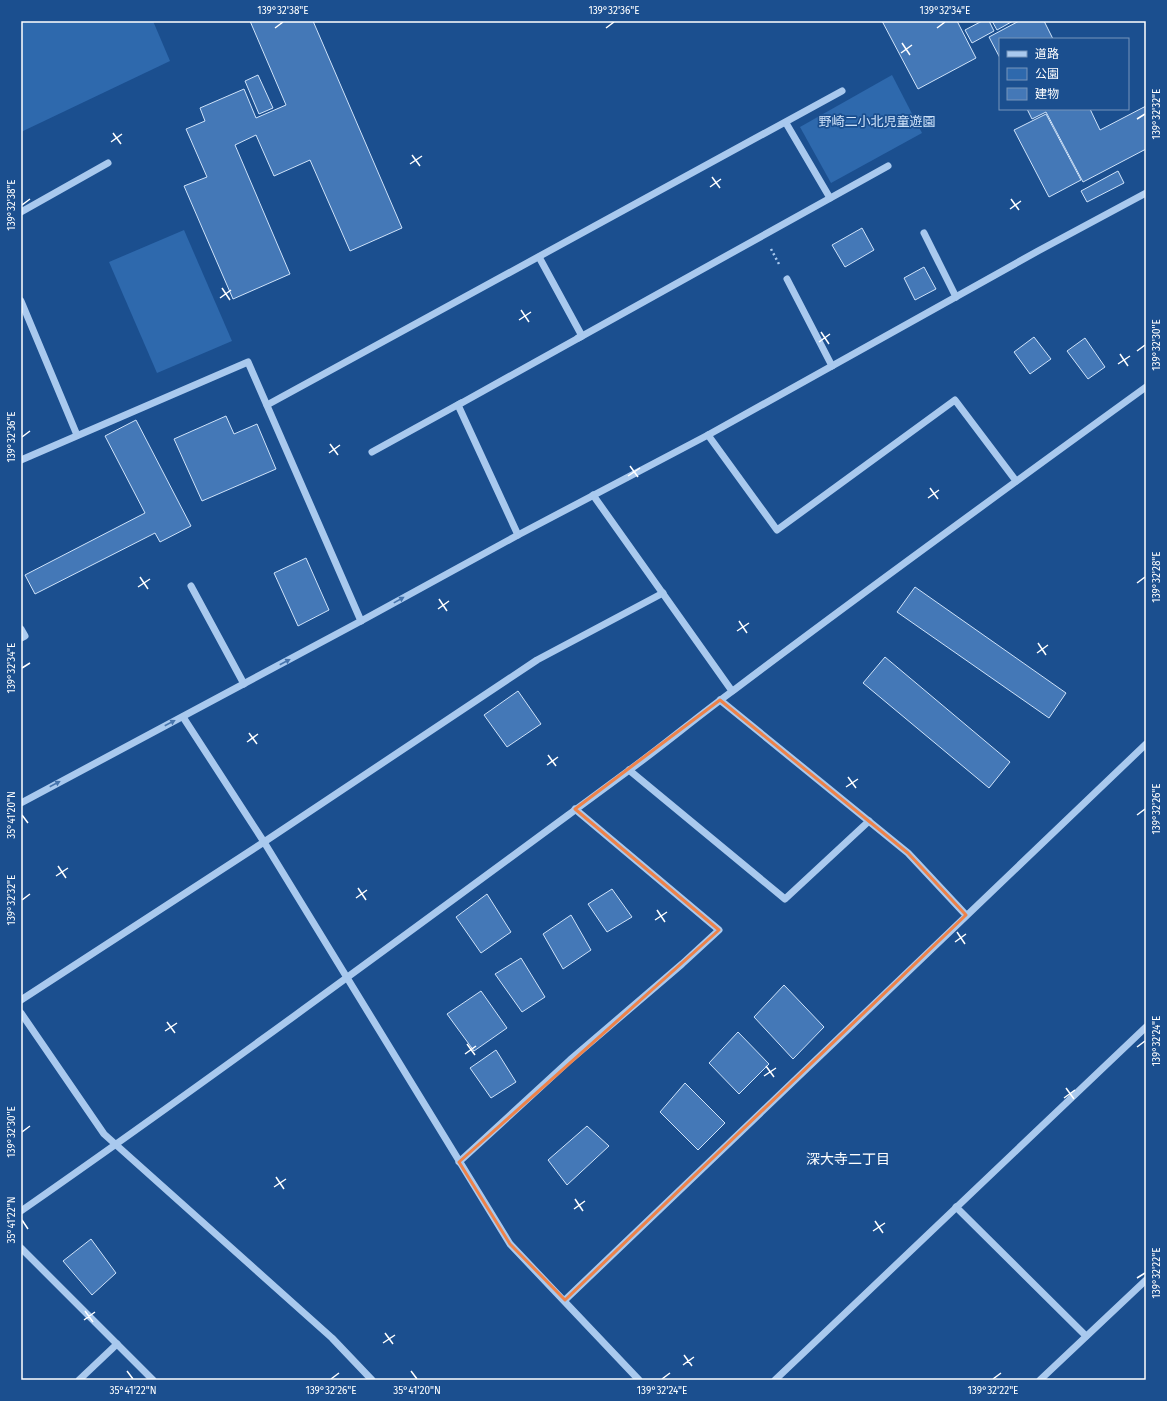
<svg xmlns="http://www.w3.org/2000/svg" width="1167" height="1401" font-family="'Fira Sans','Noto Sans JP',sans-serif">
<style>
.green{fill:#2e69ad}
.building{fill:#4478b7;stroke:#cfe3fa}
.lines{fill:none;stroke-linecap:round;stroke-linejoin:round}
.path{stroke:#a9c9ee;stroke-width:2.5;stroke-dasharray:2 3;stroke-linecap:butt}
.minor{stroke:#a9c9ee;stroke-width:7}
.oneway{fill:#4674ac}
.marked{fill:none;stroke:#ee8249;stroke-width:3;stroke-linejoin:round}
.ticks{fill:none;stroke:#fff;stroke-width:1.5}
.labels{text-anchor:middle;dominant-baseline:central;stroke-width:3.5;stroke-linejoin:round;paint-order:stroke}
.park-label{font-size:13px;fill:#cfe3fa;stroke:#1b4f8f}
.neighbourhood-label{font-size:14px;fill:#fff;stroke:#1b4f8f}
.neatline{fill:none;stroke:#fff;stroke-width:1.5}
.ticks-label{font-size:10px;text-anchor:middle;fill:#fff}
</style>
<rect width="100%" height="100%" fill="#1b4f8f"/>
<g class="green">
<path d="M21 21H153L170 61 21 132Z"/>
<path d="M892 75 922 133 831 183 800 127Z"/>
<path d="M184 230 232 341 157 373 109 262Z"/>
</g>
<g class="building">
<path d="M250 21H313L402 228 350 251 310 160 274 176 256 135 235 145 290 274 233 299 184 186 207 177 186 129 205 121 200 108 244 89 256 118 286 105Z"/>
<path d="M882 21H957L976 58 918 89Z"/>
<path d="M982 21H989L994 31 972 43 965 30Z"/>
<path d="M992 21H1013L997 30Z"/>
<path d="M1019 21H1044L1053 39H1000V58L989 37Z"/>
<path d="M258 75 273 108 259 114 245 81Z"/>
<path d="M1146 106V149L1083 182 1046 112 1032 119 1027 109H1090L1100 130Z"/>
<path d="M1046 114 1081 180 1049 197 1014 130Z"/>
<path d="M1118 171 1124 183 1087 202 1081 191Z"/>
<path d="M862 228 874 250 845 267 832 245Z"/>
<path d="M924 267 936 289 915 300 904 278Z"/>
<path d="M1034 337 1051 359 1030 374 1014 352Z"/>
<path d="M1085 338 1105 367 1088 379 1067 351Z"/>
<path d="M226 416 234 434 257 424 276 469 202 501 174 439Z"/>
<path d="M136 420 191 526 160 542 155 533 35 594 25 575 145 513 105 436Z"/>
<path d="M306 558 329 610 298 626 274 573Z"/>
<path d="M915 587 1066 693 1049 718 897 612Z"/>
<path d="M885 657 1010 762 989 788 863 683Z"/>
<path d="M518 691 541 724 507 747 484 715Z"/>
<path d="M612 889 632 917 607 932 588 904Z"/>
<path d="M487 894 511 932 481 953 456 917Z"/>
<path d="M571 915 591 950 563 969 543 934Z"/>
<path d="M521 958 545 997 522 1012 495 974Z"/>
<path d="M784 985 824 1027 793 1059 754 1017Z"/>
<path d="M481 991 507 1028 474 1051 447 1014Z"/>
<path d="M738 1032 769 1064 739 1094 709 1063Z"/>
<path d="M496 1050 516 1082 491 1098 470 1068Z"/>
<path d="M685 1083 725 1123 698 1150 660 1112Z"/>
<path d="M587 1126 609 1146 567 1185 548 1160Z"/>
<path d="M91 1239 116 1273 92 1295 63 1261Z"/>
</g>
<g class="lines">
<path class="path" d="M771 249 780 266"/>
<g class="minor">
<path d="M786 123 830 198"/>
<path d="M21 212 108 163"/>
<path d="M924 233 956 297"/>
<path d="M539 257 582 336 578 338"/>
<path d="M787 279 832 366"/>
<path d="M21 301 77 435"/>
<path d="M267 405 842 91"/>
<path d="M708 435 777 530 955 400 1016 481"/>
<path d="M372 452 461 403"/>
<path d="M21 460 248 362 361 621"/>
<path d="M593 495 732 691"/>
<path d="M518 535 458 405 888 166"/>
<path d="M191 586 244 684"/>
<path d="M21 629 25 636 21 638"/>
<path d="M720 700 908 853 966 915"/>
<path d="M183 717 264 842 510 1244 639 1380"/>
<path d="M629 770 785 899 869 821"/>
<path d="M21 803 361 621 518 535 708 435 1038 251 1146 193"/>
<path d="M21 1000 264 842 537 660 663 593"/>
<path d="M21 1013 104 1134 332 1338 372 1380"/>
<path d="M459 1162 570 1060 682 964 719 930 575 809"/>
<path d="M956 1207 1086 1336"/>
<path d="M21 1211C226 1068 427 919 628 771 664 745 698 716 734 690 870 587 1008 487 1146 387"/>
<path d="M21 1248 153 1380"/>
<path d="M565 1300 1146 744"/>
<path d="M79 1380 117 1344"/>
<path d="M775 1380 1146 1027"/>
<path d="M1040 1380 1146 1280"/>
</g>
</g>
<defs><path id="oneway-solid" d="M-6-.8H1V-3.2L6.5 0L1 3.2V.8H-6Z"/></defs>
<g class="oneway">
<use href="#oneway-solid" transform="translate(399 600) rotate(-29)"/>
<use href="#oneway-solid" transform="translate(285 662) rotate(-28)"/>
<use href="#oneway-solid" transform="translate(170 723) rotate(-28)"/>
<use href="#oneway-solid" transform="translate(55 784) rotate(-28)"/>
</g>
<path class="marked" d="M720 700 908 853 966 915 565 1300 510 1244 459 1162 719 930 575 809Z"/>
<path class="ticks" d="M275 28 283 22M606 28 614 22M937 28 945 22M902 43 910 55M901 53 912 45M1137 119 1145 114M113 133 121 144M111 142 122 134M412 155 420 166M410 164 422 156M712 177 720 188M710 187 721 179M1011 199 1019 210M22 205 30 199M1010 209 1021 201M222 288 230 300M220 298 231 290M521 310 529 322M519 320 531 312M821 332 829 344M819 342 830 334M1137 351 1145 345M1120 354 1128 366M1118 364 1130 356M22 437 30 431M330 444 338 455M329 453 340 445M630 466 638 477M628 476 640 468M930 488 938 499M928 498 939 490M140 577 148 589M1137 583 1145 577M138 587 150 579M439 599 447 611M438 609 449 601M739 621 747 633M737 631 749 623M1038 643 1046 655M1037 653 1048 645M22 668 30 663M249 733 257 744M247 742 258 734M548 755 556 766M547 765 558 757M848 777 856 788M846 787 858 779M22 815 28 823M1137 815 1145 809M58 866 66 878M56 876 68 868M358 888 366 900M356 898 367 890M22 900 30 894M657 910 665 922M655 920 667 912M957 932 965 944M955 942 966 934M167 1022 175 1033M165 1031 177 1023M467 1044 475 1055M1137 1047 1145 1041M465 1054 476 1046M766 1066 774 1077M764 1076 776 1068M1066 1088 1074 1099M1064 1098 1075 1090M22 1132 30 1126M276 1177 284 1189M274 1187 286 1179M575 1199 583 1211M574 1209 585 1201M22 1220 28 1229M875 1221 883 1233M873 1231 885 1223M1137 1278 1145 1273M85 1311 93 1322M84 1320 95 1312M385 1333 393 1344M383 1343 395 1335M684 1355 692 1366M683 1365 694 1357M127 1371 133 1379M411 1371 417 1379M331 1379 339 1373M662 1379 670 1373M993 1379 1001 1373"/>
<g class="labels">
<g class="park-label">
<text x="877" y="121">野崎二小北児童遊園</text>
</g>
<g class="neighbourhood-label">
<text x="848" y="1159">深大寺二丁目</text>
</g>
</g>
<rect width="1167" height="1401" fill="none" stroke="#1b4f8f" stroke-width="44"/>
<rect x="999" y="38" width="130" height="72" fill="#1b4f8f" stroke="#7695bc"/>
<rect x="1007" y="51" width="20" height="6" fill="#a9c9ee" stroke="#7695bc"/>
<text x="1035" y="58" font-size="12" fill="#ffffff">道路</text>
<rect x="1007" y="68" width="20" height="12" fill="#2e69ad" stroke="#7695bc"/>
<text x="1035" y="78" font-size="12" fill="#ffffff">公園</text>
<rect x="1007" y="88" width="20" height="12" fill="#4478b7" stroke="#7695bc"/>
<text x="1035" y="98" font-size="12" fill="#ffffff">建物</text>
<rect x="22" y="22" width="1123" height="1357" class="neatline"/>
<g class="ticks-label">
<text x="283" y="14">139°32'38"E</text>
<text x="614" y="14">139°32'36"E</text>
<text x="945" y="14">139°32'34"E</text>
<text transform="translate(1156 114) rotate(-90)" y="4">139°32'32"E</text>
<text transform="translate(11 205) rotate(-90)" y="4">139°32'38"E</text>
<text transform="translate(1156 345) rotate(-90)" y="4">139°32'30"E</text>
<text transform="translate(11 437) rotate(-90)" y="4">139°32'36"E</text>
<text transform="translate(1156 577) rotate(-90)" y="4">139°32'28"E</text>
<text transform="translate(11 668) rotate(-90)" y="4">139°32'34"E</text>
<text transform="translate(1156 809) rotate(-90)" y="4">139°32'26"E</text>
<text transform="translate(11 815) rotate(-90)" y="4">35°41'20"N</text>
<text transform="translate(11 900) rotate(-90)" y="4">139°32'32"E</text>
<text transform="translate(1156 1041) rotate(-90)" y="4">139°32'24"E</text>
<text transform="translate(11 1132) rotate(-90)" y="4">139°32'30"E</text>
<text transform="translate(11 1220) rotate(-90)" y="4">35°41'22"N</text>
<text transform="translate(1156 1273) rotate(-90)" y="4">139°32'22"E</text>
<text x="133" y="1394">35°41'22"N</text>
<text x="331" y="1394">139°32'26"E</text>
<text x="417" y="1394">35°41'20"N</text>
<text x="662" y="1394">139°32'24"E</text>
<text x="993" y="1394">139°32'22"E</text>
</g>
</svg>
